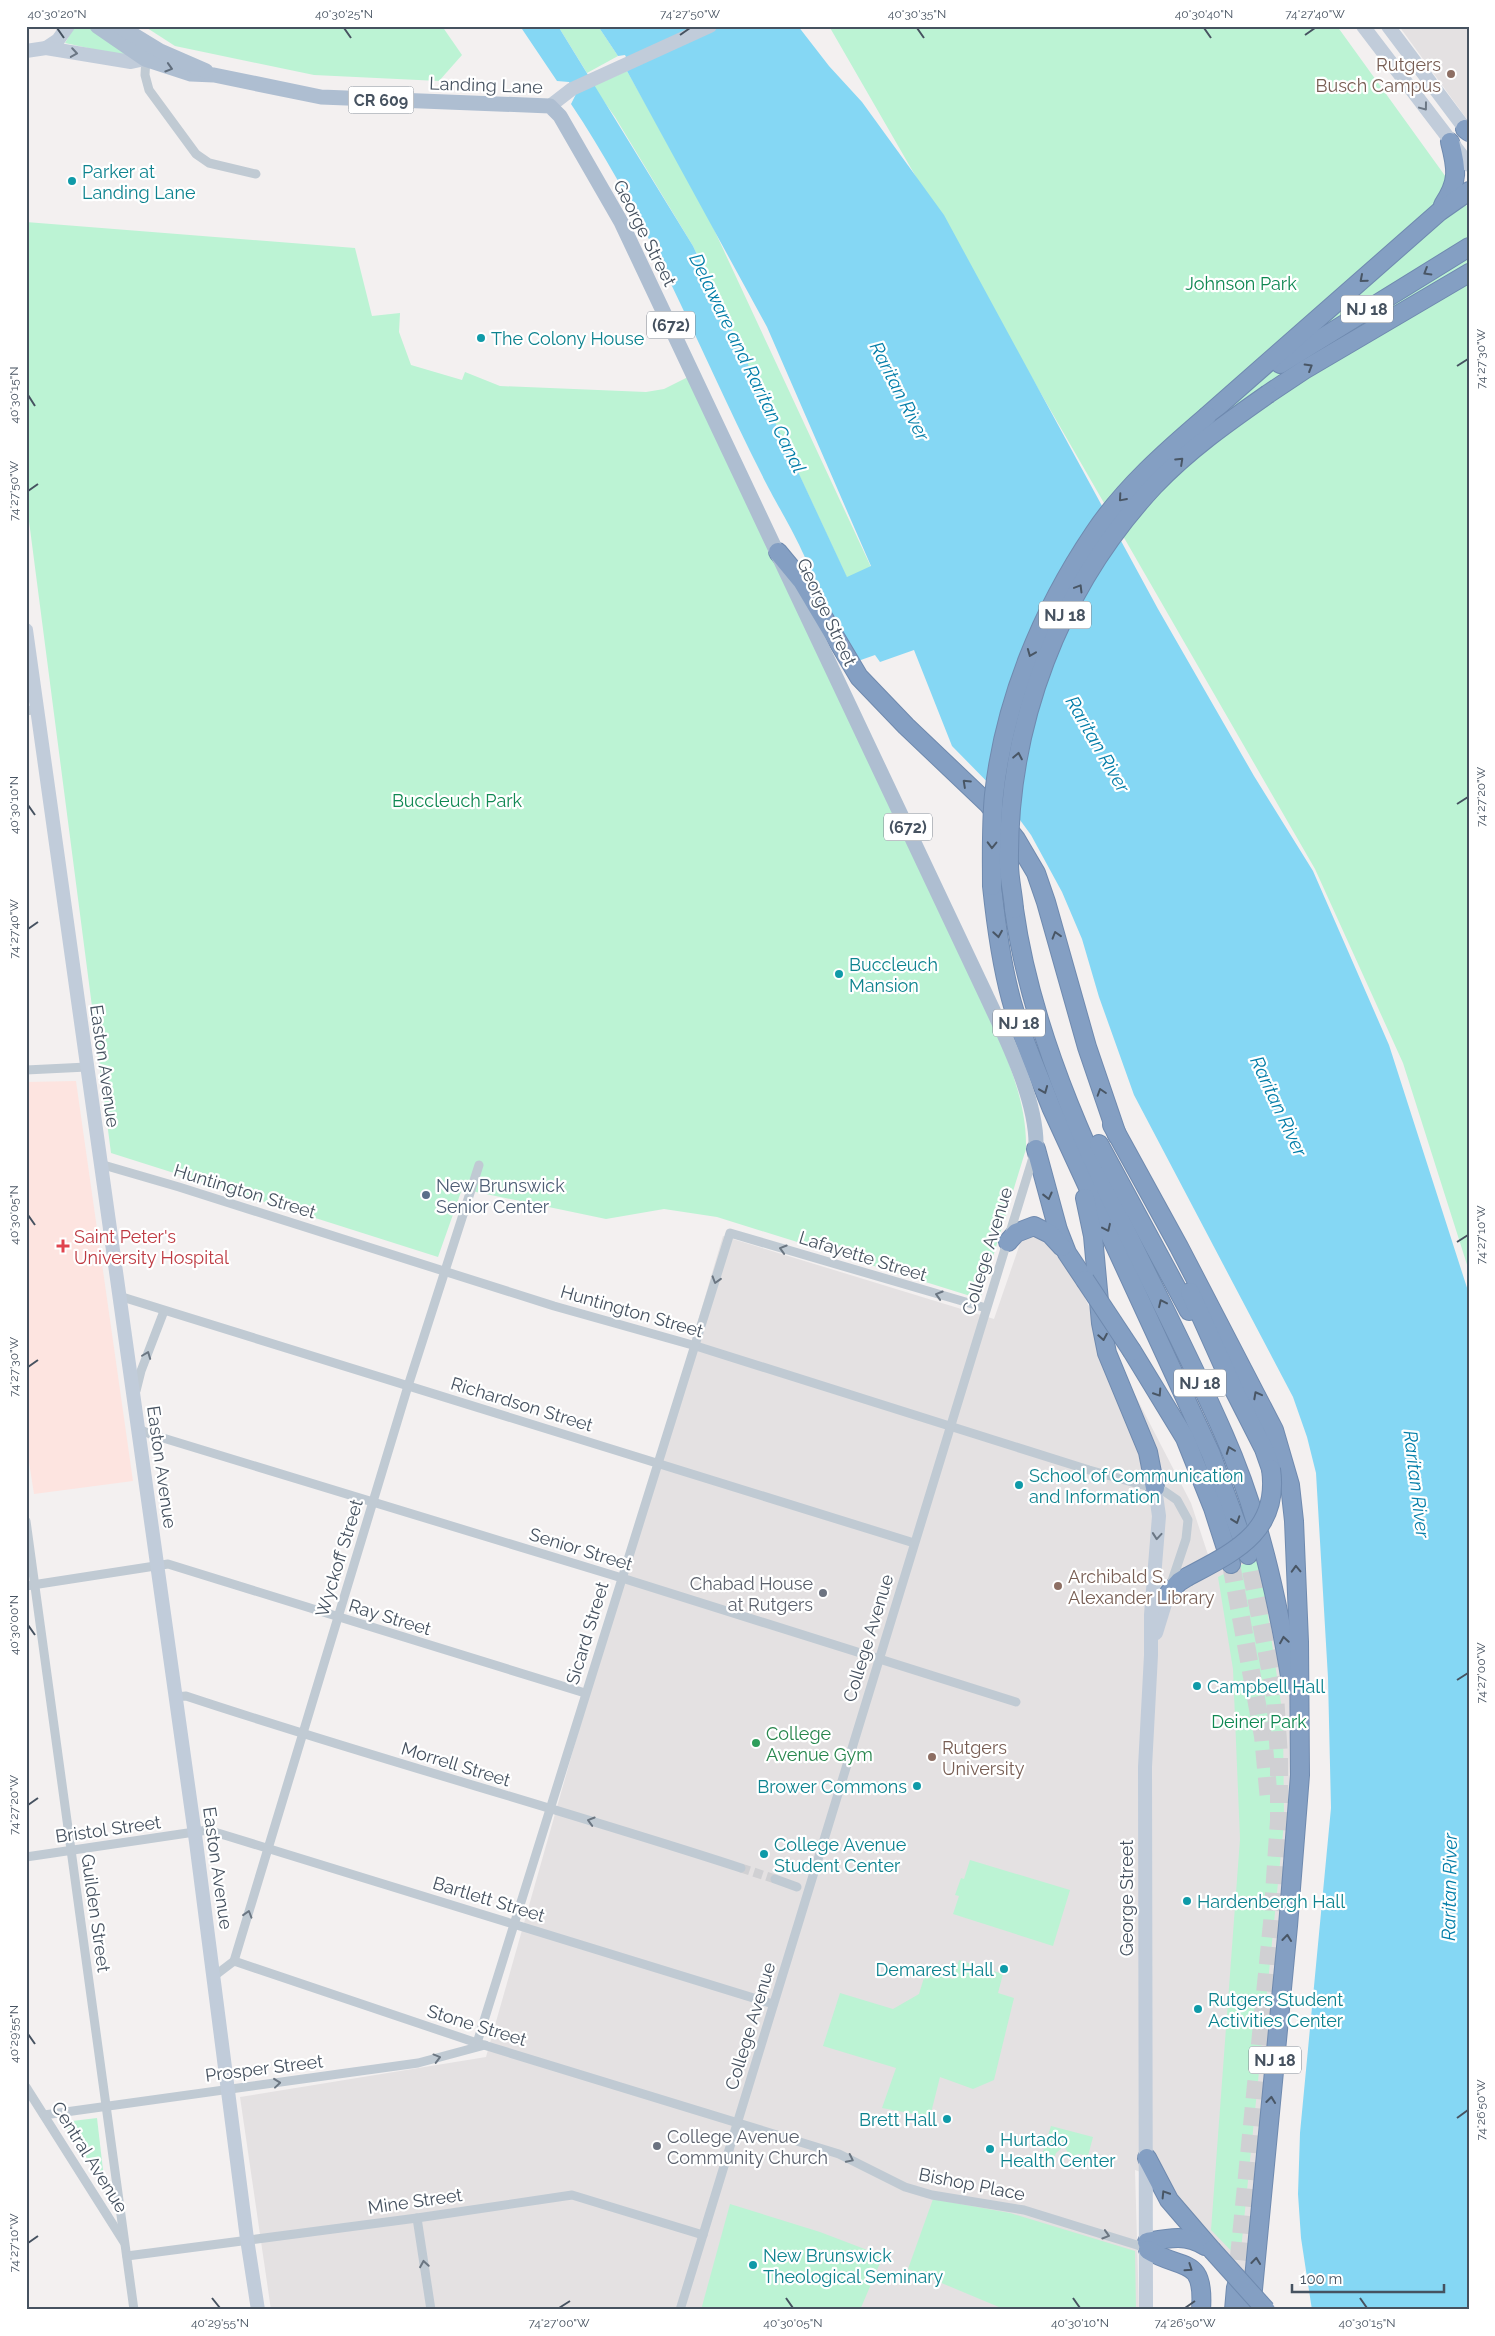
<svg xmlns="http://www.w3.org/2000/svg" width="1495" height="2336" font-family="Raleway,sans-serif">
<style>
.education{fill:#e4e1e2}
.medical{fill:#fde4e0}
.green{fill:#bcf3d4}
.water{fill:#85d7f4}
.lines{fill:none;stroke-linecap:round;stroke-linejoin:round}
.street-tunnel{stroke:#d0d0d3;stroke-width:9;stroke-dasharray:9 4.5;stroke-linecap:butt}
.highway-tunnel{stroke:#d0d0d3;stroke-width:18;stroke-dasharray:18 9;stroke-linecap:butt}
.highway-casing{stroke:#6f8aaf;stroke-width:20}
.street{stroke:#c0cad3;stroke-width:9}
.secondary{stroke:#c1ccda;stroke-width:14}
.primary{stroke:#aebed1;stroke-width:15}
.highway{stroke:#849fc3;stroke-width:18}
.highway-bridge-casing{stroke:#6f8aaf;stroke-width:20;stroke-linecap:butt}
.highway-bridge{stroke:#849fc3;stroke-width:18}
.oneway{stroke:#6b7785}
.oneway2{stroke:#606d7c}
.oneway3{stroke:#495665}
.oneway4{stroke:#6b7682}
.ticks{fill:none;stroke:#465260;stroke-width:2}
.education-dot{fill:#8d6e63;stroke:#fff;stroke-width:2}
.culture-dot{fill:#0f9aa8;stroke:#fff;stroke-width:2}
.service-dot{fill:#5c6f8a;stroke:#fff;stroke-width:2}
.health-dot{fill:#e0444e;stroke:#fff;stroke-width:2}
.worship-dot{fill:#6b7280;stroke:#fff;stroke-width:2}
.leisure-dot{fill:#2e9e5b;stroke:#fff;stroke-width:2}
.labels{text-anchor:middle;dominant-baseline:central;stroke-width:4.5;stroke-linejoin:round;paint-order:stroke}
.shield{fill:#fff;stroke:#7e8690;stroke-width:1}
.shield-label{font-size:16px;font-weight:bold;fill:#465260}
.education-label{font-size:18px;fill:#785e54;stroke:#fff;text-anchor:start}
.street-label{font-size:18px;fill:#465260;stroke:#fff}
.culture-label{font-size:18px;fill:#0d838f;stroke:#fff;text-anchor:start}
.park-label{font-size:18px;fill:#0f8852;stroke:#fff}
.service-label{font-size:18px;fill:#4e5e75;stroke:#fff;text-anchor:start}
.health-label{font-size:18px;fill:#be3a42;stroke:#fff;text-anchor:start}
.worship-label{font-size:18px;fill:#5b616d;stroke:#fff;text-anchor:end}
.leisure-label{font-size:18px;fill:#27864d;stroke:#fff;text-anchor:start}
.water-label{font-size:19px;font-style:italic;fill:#027da8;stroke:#fff}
.neatline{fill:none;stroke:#465260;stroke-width:2}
.ticks-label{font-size:12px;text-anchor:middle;fill:#465260}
</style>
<rect width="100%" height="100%" fill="#f3f0f0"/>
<g class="education">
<path d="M1399 26H1469V122Z"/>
<path d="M1037 1231 1061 1252 1191 1503 1214 1573 1264 1546 1292 1696 1294 1817 1253 2284 1198 2225 1163 2180 1135 2170 1139 2310H271L240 2097 486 2057 622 1578 723 1236 994 1319 1024 1232Z"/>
</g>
<path class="medical" d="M76 1081 133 1481 34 1494 26 1443V1082Z"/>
<g class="green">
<path d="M75 26H90L129 57 65 43Z"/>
<path d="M144 26H442L462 55 439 81 314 75 175 46Z"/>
<path d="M558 26H598L618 56 587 73Z"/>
<path d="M829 26H1337L1469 209V1271L1403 1063 1315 869Z"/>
<path d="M627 71 704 208 871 567 847 578 693 246 615 117 593 86Z"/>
<path d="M26 222 355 248 372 316 400 313 399 332 411 365 462 380 465 372 500 386 646 392 664 389 688 377 999 1037C1013 1074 1027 1109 1026 1149L980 1299 717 1217 664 1209 606 1219 462 1189 438 1257 111 1153 26 498Z"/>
<path d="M1259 1556 1283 1717 1284 1823 1240 2260 1211 2230 1240 1839 1233 1669 1218 1577Z"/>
<path d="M970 1860 1070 1890 1053 1946 953 1914 959 1896 955 1895 961 1878 964 1879Z"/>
<path d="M959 1960 1003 1974 998 1993 1014 1998 994 2080 973 2089 940 2077 930 2117 882 2108 896 2068 823 2046 840 1993 893 2009 919 1994 926 1971 953 1979Z"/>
<path d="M97 2118 105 2187 64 2122Z"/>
<path d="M1051 2126 1093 2137 1088 2156 1079 2154 1071 2158 1064 2146 1056 2153 1053 2161 1041 2158Z"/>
<path d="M933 2199 1010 2213 1135 2251 1136 2310H1006L908 2269Z"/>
<path d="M730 2204 820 2232 883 2256 860 2310H701Z"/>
</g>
<path class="water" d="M520 26H558L693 246 847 577 871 566 767 327 627 71 630 65 625 55 618 56 598 26H798L829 66 862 102 944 215 1158 609 1254 776 1313 871 1389 1045 1469 1294V2310H1312L1301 2238 1298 2194 1300 2133 1331 1808 1328 1678 1316 1473 1307 1437 1293 1397 1134 1095 1099 997 1082 939 1062 892 1031 835 1006 801 952 746 914 650 880 662 875 655 858 661 813 587C816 568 777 505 767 485 702 358 651 223 571 104L576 94 569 82 557 81Z"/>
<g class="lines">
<path class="street-tunnel" d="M741 1868 775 1879"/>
<g class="highway-tunnel">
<path d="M1231 1564 1263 1736 1269 1800"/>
<path d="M1236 2287 1272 1923 1279 1820V1757L1275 1695 1248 1555"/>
</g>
<defs>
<g id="highway">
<path d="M1465 129 1469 132"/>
<path d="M1443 205C1459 181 1457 169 1450 142"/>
<path d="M1280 364 1469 247"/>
<path d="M1268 394 1304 370 1469 273"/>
<path d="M1207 416 1439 212 1469 191"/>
<path d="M778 552 802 581 859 677 906 726 988 804 1016 839 1036 873 1046 902 1087 1047 1117 1135"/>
<path d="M992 886C996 924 1001 962 1011 999 1021 1036 1037 1071 1051 1107L1211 1454 1248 1555"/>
<path d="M1014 909C1040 1095 1150 1265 1224 1435 1259 1514 1277 1597 1291 1682"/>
<path d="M1112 1125 1179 1247 1274 1430 1290 1485 1294 1521 1299 1642 1300 1775 1288 1926 1251 2310"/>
<path d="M1099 1144 1189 1311"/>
<path d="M1036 1149 1058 1230 1067 1253 1085 1280"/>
<path d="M1085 1198 1093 1236 1101 1323 1107 1353 1148 1452 1155 1488"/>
<path d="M1008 1242 1016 1233 1034 1226 1050 1234 1062 1247"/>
<path d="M1190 1292 1235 1392 1264 1449 1271 1469"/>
<path d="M1132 1351 1185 1438 1213 1508 1231 1564"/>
<path d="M1168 1594 1179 1582 1187 1577"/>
<path d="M1147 2158 1169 2200 1212 2250"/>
<path d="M1147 2242C1169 2238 1186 2234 1205 2246"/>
<path d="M1148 2250C1182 2271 1205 2255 1201 2310"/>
<path d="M1234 2310 1236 2287"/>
</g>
</defs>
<use href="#highway" class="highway-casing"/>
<g class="street">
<path d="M146 57 145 75 149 90 196 154 209 163 256 174"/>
<path d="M26 711 37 709"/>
<path d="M26 1070 87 1067"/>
<path d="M100 1164 179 1187 554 1306 696 1346 1089 1470 1164 1491 1177 1500 1188 1520 1186 1539 1171 1584"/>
<path d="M119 1296 914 1543"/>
<path d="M136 1391 141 1371 164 1311"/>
<path d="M137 1428 150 1434 622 1578 1016 1702"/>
<path d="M26 1521 134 2310"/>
<path d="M26 1586 168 1564 585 1693"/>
<path d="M175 1697 186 1696C370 1757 557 1808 741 1868"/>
<path d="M26 1857 208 1830 773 2004"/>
<path d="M775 1879 797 1887"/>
<path d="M234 1961 408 1386 479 1165"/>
<path d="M213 1977 234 1961 474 2042 839 2154 905 2187 932 2195 1024 2210 1137 2245 1148 2250"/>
<path d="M477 2043 730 1233 986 1308"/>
<path d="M26 2087 124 2242"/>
<path d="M44 2115 418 2063 485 2045"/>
<path d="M417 2218 431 2310"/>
<path d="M127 2256 417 2218 572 2195 703 2235"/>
<path d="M680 2310 1034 1154"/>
</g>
<g class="secondary">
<path d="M1363 26 1469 165"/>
<path d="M1388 26 1469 134"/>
<path d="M46 48 58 40 68 26"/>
<path d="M26 51 46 48 131 62 145 59"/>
<path d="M550 106 572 89 710 26"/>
<path d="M26 630 196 1842 247 2239 258 2310"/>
<path d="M1156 1633 1168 1594"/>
<path d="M1146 2310 1145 1767 1151 1655V1615L1159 1516 1155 1488"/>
</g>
<g class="primary">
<path d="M97 26 145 59 191 74 214 75 321 97 550 106 560 116 621 222 986 995C1006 1038 1038 1102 1036 1149"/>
<path d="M119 26 160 51 206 71"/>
</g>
<use href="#highway" class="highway"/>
<defs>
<g id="highway-bridge">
<path d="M992 886C992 856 991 825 994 795 1004 702 1042 610 1094 533 1124 488 1166 451 1207 416"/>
<path d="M1014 909C1013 894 1009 879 1009 864 1007 725 1059 588 1154 486 1188 450 1228 422 1268 394"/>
<path d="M1085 1280 1132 1351"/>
<path d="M1187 1577C1234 1552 1280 1532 1271 1469"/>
<path d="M1212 2250 1266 2310"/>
</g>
</defs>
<use href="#highway-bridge" class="highway-bridge-casing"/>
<use href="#highway-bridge" class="highway-bridge"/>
</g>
<defs><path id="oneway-chevron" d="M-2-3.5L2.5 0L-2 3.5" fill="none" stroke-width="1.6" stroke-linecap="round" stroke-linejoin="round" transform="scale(1.25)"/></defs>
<g class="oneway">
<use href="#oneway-chevron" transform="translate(74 53) rotate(9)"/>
<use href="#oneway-chevron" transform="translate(1424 107) rotate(53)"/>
<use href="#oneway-chevron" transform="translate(1157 1536) rotate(95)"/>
</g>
<use class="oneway2" href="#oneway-chevron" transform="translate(169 68) rotate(17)"/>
<g class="oneway3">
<use href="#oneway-chevron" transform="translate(1427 272) rotate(149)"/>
<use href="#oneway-chevron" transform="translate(1363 279) rotate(139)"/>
<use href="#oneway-chevron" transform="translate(1309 367) rotate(-31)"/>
<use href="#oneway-chevron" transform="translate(1180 461) rotate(-43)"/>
<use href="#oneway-chevron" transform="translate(1122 498) rotate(131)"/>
<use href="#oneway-chevron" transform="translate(1079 588) rotate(-59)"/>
<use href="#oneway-chevron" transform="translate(1031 653) rotate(112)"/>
<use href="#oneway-chevron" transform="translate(1018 756) rotate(-79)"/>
<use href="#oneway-chevron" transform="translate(966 783) rotate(-137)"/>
<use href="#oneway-chevron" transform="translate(992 845) rotate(91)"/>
<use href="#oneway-chevron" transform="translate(998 934) rotate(81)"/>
<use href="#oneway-chevron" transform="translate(1056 935) rotate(-107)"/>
<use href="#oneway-chevron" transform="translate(1044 1090) rotate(68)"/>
<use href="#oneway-chevron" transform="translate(1101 1092) rotate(-108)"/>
<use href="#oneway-chevron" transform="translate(1048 1196) rotate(76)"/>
<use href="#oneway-chevron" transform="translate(1107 1228) rotate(65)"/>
<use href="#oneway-chevron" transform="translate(1162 1303) rotate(-115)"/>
<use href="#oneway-chevron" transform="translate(1103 1337) rotate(80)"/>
<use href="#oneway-chevron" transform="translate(1158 1393) rotate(57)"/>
<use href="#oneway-chevron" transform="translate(1257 1395) rotate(-118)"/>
<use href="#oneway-chevron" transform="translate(1230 1450) rotate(-111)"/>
<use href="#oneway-chevron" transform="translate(1236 1520) rotate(71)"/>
<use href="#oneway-chevron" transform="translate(1296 1569) rotate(-92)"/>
<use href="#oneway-chevron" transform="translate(1284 1640) rotate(-99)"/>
<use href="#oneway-chevron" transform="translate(1287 1938) rotate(-84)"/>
<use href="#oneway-chevron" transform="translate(1271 2100) rotate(-84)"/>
<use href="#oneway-chevron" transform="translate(1165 2194) rotate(-122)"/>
<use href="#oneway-chevron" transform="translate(1256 2261) rotate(-84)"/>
<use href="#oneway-chevron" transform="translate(1189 2268) rotate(34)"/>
</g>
<g class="oneway4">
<use href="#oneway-chevron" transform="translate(783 1249) rotate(-163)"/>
<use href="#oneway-chevron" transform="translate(716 1280) rotate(107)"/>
<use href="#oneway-chevron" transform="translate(939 1295) rotate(-163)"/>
<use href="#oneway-chevron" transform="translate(147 1355) rotate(-69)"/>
<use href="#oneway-chevron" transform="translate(591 1821) rotate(-164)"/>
<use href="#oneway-chevron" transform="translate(248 1914) rotate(-73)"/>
<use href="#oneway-chevron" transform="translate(437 2058) rotate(-15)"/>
<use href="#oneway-chevron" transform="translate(277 2083) rotate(-6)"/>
<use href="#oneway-chevron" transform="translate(850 2159) rotate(26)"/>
<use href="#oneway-chevron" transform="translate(1106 2235) rotate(17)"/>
<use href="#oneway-chevron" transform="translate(424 2264) rotate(-99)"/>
</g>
<path class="ticks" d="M57 28 64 38M344 28 351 38M917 28 924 38M1204 28 1211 38M680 35 690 28M1305 35 1315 28M1457 366 1468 359M28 395 35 406M28 491 38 484M1457 804 1468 797M28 805 35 815M28 929 38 922M28 1215 35 1225M1457 1242 1468 1235M28 1367 38 1360M28 1625 35 1635M1457 1680 1468 1673M28 1805 38 1798M28 2034 35 2044M1457 2118 1468 2110M28 2243 38 2236M212 2298 220 2308M786 2298 793 2308M1073 2298 1080 2308M1360 2298 1367 2308M559 2308 570 2301M1185 2308 1195 2301"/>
<g class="education-dot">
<circle cx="1451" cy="74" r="5"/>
<circle cx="1058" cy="1586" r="5"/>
<circle cx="932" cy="1757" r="5"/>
</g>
<g class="culture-dot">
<circle cx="72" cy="181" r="5"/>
<circle cx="481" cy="338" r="5"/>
<circle cx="839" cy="974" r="5"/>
<circle cx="1019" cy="1485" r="5"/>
<circle cx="1197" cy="1686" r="5"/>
<circle cx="917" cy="1786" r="5"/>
<circle cx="764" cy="1854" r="5"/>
<circle cx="1187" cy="1901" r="5"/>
<circle cx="1004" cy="1969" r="5"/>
<circle cx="1198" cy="2009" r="5"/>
<circle cx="947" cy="2119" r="5"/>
<circle cx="990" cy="2149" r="5"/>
<circle cx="753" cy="2265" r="5"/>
</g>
<circle class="service-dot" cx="426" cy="1195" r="5"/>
<path class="health-dot" d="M60.5 1238.5h5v5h5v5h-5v5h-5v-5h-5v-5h5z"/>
<g class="worship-dot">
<circle cx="823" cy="1593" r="5"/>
<circle cx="657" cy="2146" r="5"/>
</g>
<circle class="leisure-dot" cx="756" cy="1743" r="5"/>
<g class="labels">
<g class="shield">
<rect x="348.5" y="86.5" width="65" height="27" rx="4"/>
<rect x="1341" y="295.5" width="52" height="27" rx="4"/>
<rect x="647" y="311.5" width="48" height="27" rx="4"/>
<rect x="1039" y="601.5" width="52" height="27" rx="4"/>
<rect x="884" y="813.5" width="48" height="27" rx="4"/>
<rect x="993" y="1009.5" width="52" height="27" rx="4"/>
<rect x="1174" y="1369.5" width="52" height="27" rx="4"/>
<rect x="1249" y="2046.5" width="52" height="27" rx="4"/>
</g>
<g class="shield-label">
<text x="381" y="100">CR 609</text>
<text x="1367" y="309">NJ 18</text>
<text x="671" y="325">(672)</text>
<text x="1065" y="615">NJ 18</text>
<text x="908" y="827">(672)</text>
<text x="1019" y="1023">NJ 18</text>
<text x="1200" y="1383">NJ 18</text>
<text x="1275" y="2060">NJ 18</text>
</g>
<g class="education-label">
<text x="1441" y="64" text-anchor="end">Rutgers<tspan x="1441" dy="21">Busch Campus</tspan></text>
<text x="1068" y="1576">Archibald S.<tspan x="1068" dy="21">Alexander Library</tspan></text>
<text x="942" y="1747">Rutgers<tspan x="942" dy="21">University</tspan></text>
</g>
<g class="street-label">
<text transform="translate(486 85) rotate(2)">Landing Lane</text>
<text transform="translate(645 233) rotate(63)">George Street</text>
<text transform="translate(827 612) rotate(65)">George Street</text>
<text transform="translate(105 1066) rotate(82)">Easton Avenue</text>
<text transform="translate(245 1191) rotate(17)">Huntington Street</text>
<text transform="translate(987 1251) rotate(-73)">College Avenue</text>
<text transform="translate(863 1256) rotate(17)">Lafayette Street</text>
<text transform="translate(632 1311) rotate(16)">Huntington Street</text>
<text transform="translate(522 1404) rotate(17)">Richardson Street</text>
<text transform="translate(162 1467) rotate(82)">Easton Avenue</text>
<text transform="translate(581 1549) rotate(17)">Senior Street</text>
<text transform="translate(339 1558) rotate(-73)">Wyckoff Street</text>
<text transform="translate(390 1617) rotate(17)">Ray Street</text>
<text transform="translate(587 1633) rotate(-73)">Sicard Street</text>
<text transform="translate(868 1638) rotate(-73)">College Avenue</text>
<text transform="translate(456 1764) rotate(17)">Morrell Street</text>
<text transform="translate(108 1829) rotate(-8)">Bristol Street</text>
<text transform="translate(218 1868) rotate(82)">Easton Avenue</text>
<text transform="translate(1126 1898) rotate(-90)">George Street</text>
<text transform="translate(489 1899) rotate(17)">Bartlett Street</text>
<text transform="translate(96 1913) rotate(82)">Guilden Street</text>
<text transform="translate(477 2025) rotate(17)">Stone Street</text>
<text transform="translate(750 2026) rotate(-73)">College Avenue</text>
<text transform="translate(264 2068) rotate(-7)">Prosper Street</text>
<text transform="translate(90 2157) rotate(58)">Central Avenue</text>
<text transform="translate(972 2184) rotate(11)">Bishop Place</text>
<text transform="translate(415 2201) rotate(-8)">Mine Street</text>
</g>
<g class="culture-label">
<text x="82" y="171">Parker at<tspan x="82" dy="21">Landing Lane</tspan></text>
<text x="491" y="338">The Colony House</text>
<text x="849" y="964">Buccleuch<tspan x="849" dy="21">Mansion</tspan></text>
<text x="1029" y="1475">School of Communication<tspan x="1029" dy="21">and Information</tspan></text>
<text x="1207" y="1686">Campbell Hall</text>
<text x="907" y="1786" text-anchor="end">Brower Commons</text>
<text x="774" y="1844">College Avenue<tspan x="774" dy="21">Student Center</tspan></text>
<text x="1197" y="1901">Hardenbergh Hall</text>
<text x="994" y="1969" text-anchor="end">Demarest Hall</text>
<text x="1208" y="1999">Rutgers Student<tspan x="1208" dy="21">Activities Center</tspan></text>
<text x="937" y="2119" text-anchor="end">Brett Hall</text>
<text x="1000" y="2139">Hurtado<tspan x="1000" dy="21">Health Center</tspan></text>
<text x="763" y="2255">New Brunswick<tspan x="763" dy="21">Theological Seminary</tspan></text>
</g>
<g class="park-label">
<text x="1241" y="283">Johnson Park</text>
<text x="457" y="800">Buccleuch Park</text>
<text x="1259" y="1721">Deiner Park</text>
</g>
<g class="service-label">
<text x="436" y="1185">New Brunswick<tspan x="436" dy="21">Senior Center</tspan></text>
</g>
<g class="health-label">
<text x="74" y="1236">Saint Peter's<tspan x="74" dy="21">University Hospital</tspan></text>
</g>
<g class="worship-label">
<text x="813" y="1583">Chabad House<tspan x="813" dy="21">at Rutgers</tspan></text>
<text x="667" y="2136" text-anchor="start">College Avenue<tspan x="667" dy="21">Community Church</tspan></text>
</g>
<g class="leisure-label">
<text x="766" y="1733">College<tspan x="766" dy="21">Avenue Gym</tspan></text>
</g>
<g class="water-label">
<text transform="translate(748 363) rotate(64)">Delaware and Raritan Canal</text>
<text transform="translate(900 391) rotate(63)">Raritan River</text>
<text transform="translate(1098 744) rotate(60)">Raritan River</text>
<text transform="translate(1279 1106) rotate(65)">Raritan River</text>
<text transform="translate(1417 1484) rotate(83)">Raritan River</text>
<text transform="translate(1449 1887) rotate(-89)">Raritan River</text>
</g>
</g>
<rect width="1495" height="2336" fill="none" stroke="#ffffff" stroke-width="55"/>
<path d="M1292 2284v8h152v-8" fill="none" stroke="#465260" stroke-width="2.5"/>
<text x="1300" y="2284" font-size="15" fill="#465260" stroke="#ffffff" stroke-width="4" paint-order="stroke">100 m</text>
<rect x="28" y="28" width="1440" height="2280" class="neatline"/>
<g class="ticks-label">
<text x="57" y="18">40°30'20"N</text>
<text x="344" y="18">40°30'25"N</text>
<text x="690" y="18">74°27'50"W</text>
<text x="917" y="18">40°30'35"N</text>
<text x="1204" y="18">40°30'40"N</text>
<text x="1315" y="18">74°27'40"W</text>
<text transform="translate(1481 359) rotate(-90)" y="4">74°27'30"W</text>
<text transform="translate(14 395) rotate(-90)" y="4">40°30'15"N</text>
<text transform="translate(14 491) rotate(-90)" y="4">74°27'50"W</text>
<text transform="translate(1481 797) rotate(-90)" y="4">74°27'20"W</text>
<text transform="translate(14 805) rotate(-90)" y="4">40°30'10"N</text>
<text transform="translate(14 929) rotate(-90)" y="4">74°27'40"W</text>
<text transform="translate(14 1215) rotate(-90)" y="4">40°30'05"N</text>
<text transform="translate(1481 1235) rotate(-90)" y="4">74°27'10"W</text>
<text transform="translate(14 1367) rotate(-90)" y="4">74°27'30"W</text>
<text transform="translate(14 1625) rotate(-90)" y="4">40°30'00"N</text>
<text transform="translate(1481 1673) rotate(-90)" y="4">74°27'00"W</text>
<text transform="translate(14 1805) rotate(-90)" y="4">74°27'20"W</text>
<text transform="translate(14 2034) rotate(-90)" y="4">40°29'55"N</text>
<text transform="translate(1481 2110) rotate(-90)" y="4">74°26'50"W</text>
<text transform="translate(14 2243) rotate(-90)" y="4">74°27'10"W</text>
<text x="220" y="2327">40°29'55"N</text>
<text x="559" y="2327">74°27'00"W</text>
<text x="793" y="2327">40°30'05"N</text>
<text x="1080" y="2327">40°30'10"N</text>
<text x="1185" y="2327">74°26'50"W</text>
<text x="1367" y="2327">40°30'15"N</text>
</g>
</svg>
